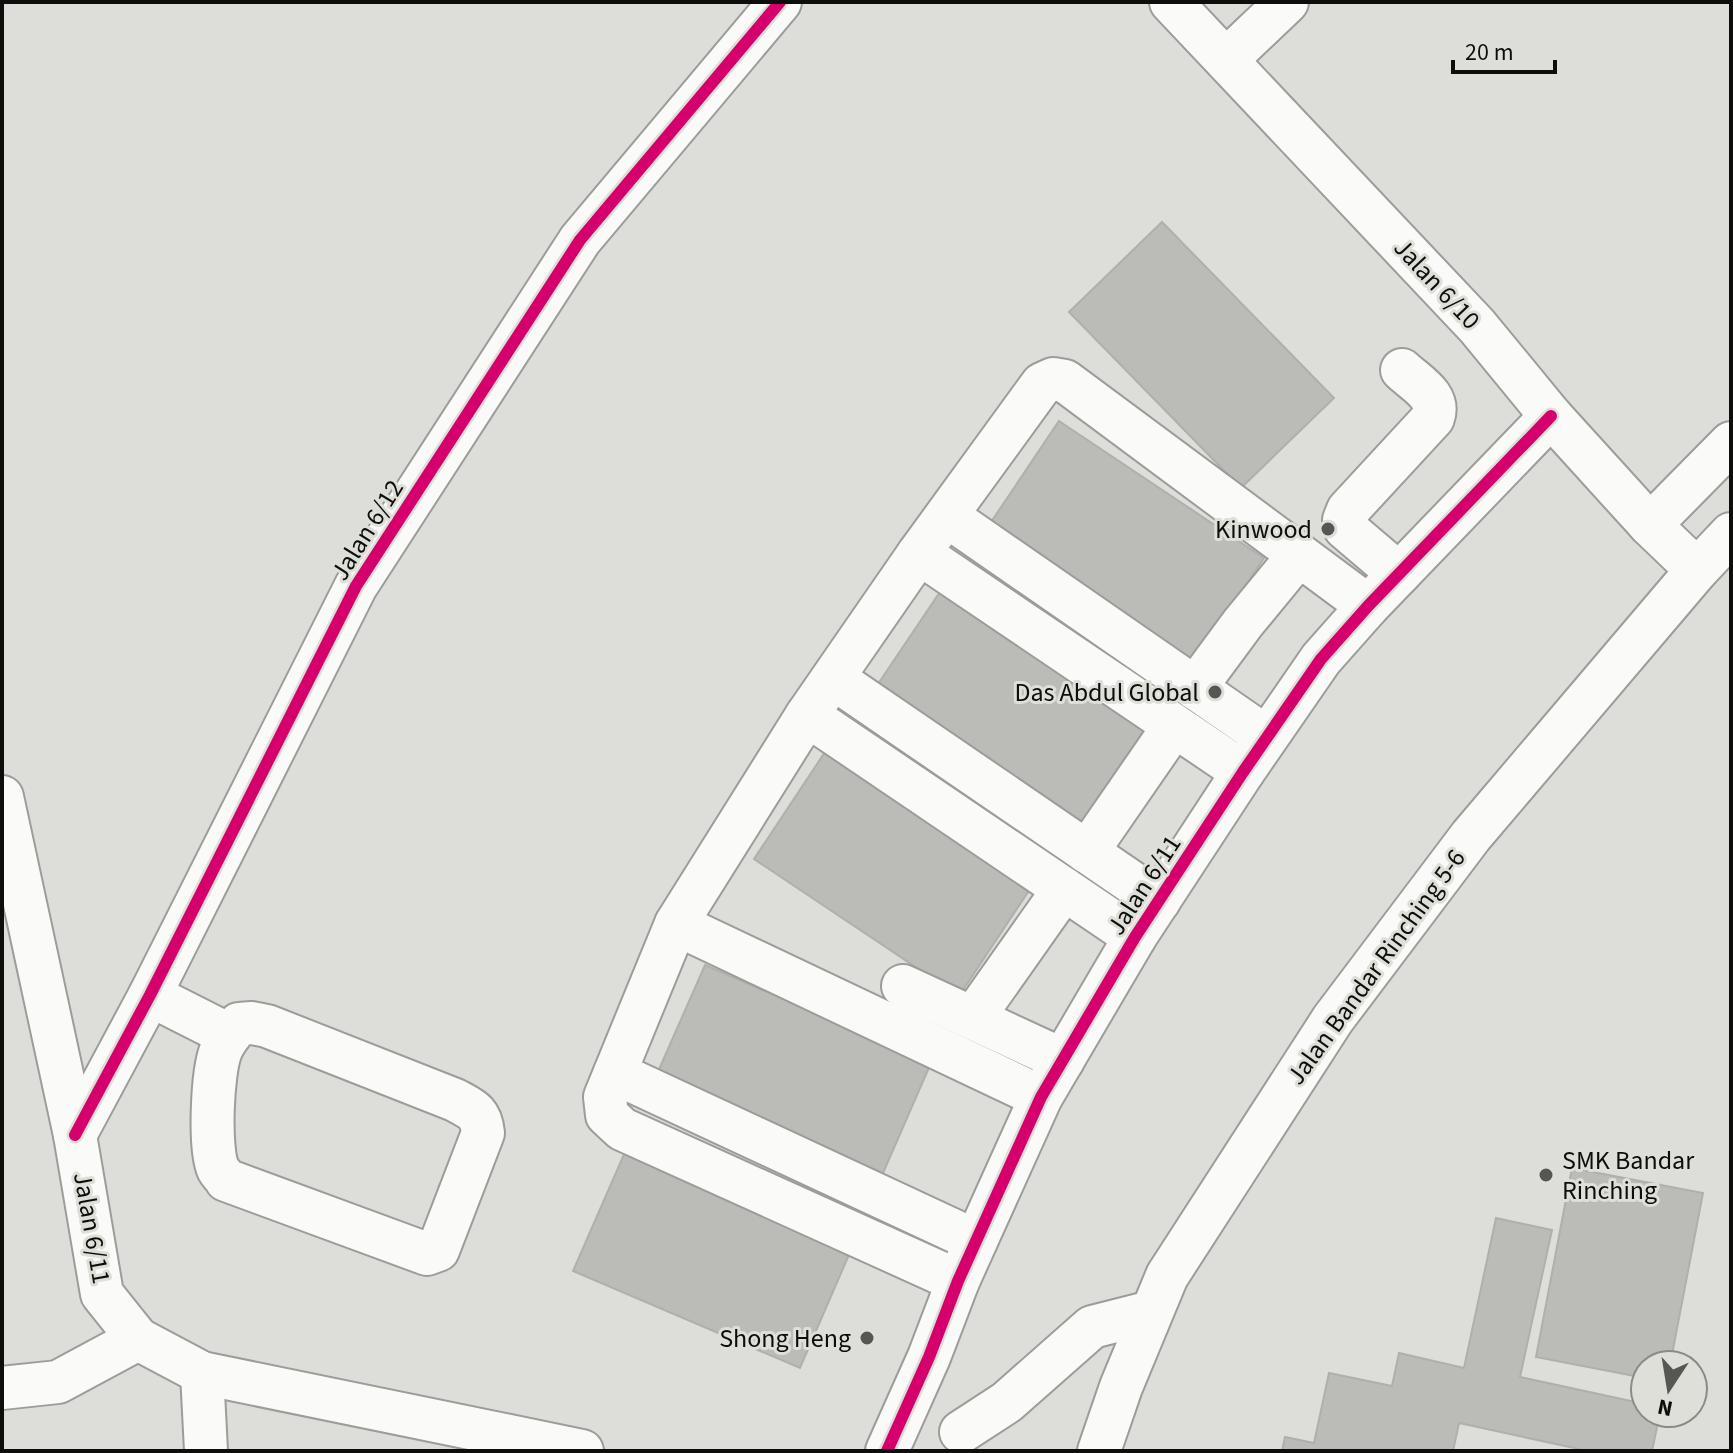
<svg xmlns="http://www.w3.org/2000/svg" width="1733" height="1453" font-family="'Source Sans 3',sans-serif">
<style>
.building{fill:#bbbcb8;stroke:#afb0ac;stroke-width:2}
.lines{fill:none;stroke-linecap:round;stroke-linejoin:round}
.minor-casing{stroke:#9c9c99;stroke-width:46}
.minor{stroke:#fafaf9;stroke-width:42}
.cycleway-casing{stroke:#dedfd8;stroke-width:17}
.cycleway{stroke:#d6006c;stroke-width:12}
.poi-dot{fill:#565753;stroke:#dedfd8;stroke-width:3}
.labels{text-anchor:middle;dominant-baseline:central;stroke-width:6;stroke-linejoin:round;paint-order:stroke}
.street-label{font-size:26px;fill:#0d0e0b;stroke:#dedfd8}
.poi-label{font-size:26px;fill:#0d0e0b;stroke:#dedfd8;text-anchor:end}
</style>
<rect width="100%" height="100%" fill="#ddded9"/>
<g class="building">
<path d="M1162 222 1334 398 1241 488 1069 312Z"/>
<path d="M1059 421 1264 558 1193 665 987 528Z"/>
<path d="M944 586 1149 723 1077 829 872 693Z"/>
<path d="M825 752 1030 889 959 996 754 859Z"/>
<path d="M705 965 931 1063 880 1180 653 1083Z"/>
<path d="M625 1152 851 1250 800 1368 573 1271Z"/>
<path d="M1572 1168 1703 1193 1670 1365H1645V1378L1536 1357Z"/>
<path d="M1496 1218 1552 1230 1520 1377 1645 1404V1413H1660L1652 1451H1588L1459 1423 1453 1451H1282L1285 1437 1314 1443 1329 1373 1392 1386 1399 1353 1464 1368Z"/>
</g>
<g class="lines">
<defs>
<g id="minor">
<path d="M1171 2 1477 326 1551 416 1650 525 1697 570"/>
<path d="M1226 60 1287 2"/>
<path d="M947 516 1266 737"/>
<path d="M1650 525 1731 443"/>
<path d="M919 553 1243 772"/>
<path d="M1399 574 1345 528 1344 520 1348 510 1433 418C1441 396 1417 384 1402 370"/>
<path d="M833 678 1159 901"/>
<path d="M1195 688 1243 623 1299 555"/>
<path d="M807 715 1135 937"/>
<path d="M2 797 75 1135 102 1294 138 1339 202 1373 582 1451"/>
<path d="M1087 852 1174 726"/>
<path d="M676 924 807 715 919 553 1042 384 1053 379 1065 381 1368 606"/>
<path d="M903 986 1063 1060"/>
<path d="M150 995 229 1035"/>
<path d="M973 1018 1064 889"/>
<path d="M252 1023 267 1026 455 1100C472 1109 481 1112 483 1133L438 1250 427 1254 226 1180C224 1176 220 1173 218 1169 209 1148 212 1072 221 1050 225 1040 232 1032 239 1024Z"/>
<path d="M615 1073 976 1241"/>
<path d="M75 1135 150 995 356 586 580 240 780 2"/>
<path d="M958 1281 622 1129 607 1115 605 1097 676 924 1041 1097"/>
<path d="M202 1373 206 1451"/>
<path d="M2 1388 58 1382 138 1339"/>
<path d="M961 1432 1007 1402 1092 1327 1151 1312"/>
<path d="M887 1451 929 1357 958 1281 1041 1097 1135 937 1243 772 1321 659 1368 606 1551 416"/>
<path d="M1099 1451 1121 1387 1167 1276 1333 1019 1471 836 1697 570 1731 534"/>
</g>
</defs>
<use href="#minor" class="minor-casing"/>
<use href="#minor" class="minor"/>
<defs>
<g id="cycleway">
<path d="M75 1135 150 995 356 586 580 240 780 2"/>
<path d="M887 1451 929 1357 958 1281 1041 1097 1135 937 1243 772 1321 659 1368 606 1551 416"/>
</g>
</defs>
<use href="#cycleway" class="cycleway-casing"/>
<use href="#cycleway" class="cycleway"/>
</g>
<g class="poi-dot">
<circle cx="1328" cy="529" r="8"/>
<circle cx="1215" cy="692" r="8"/>
<circle cx="1546" cy="1175" r="8"/>
<circle cx="867" cy="1338" r="8"/>
</g>
<g class="labels">
<g class="street-label">
<text transform="translate(1437 284) rotate(47)">Jalan 6/10</text>
<text transform="translate(367 530) rotate(-58)">Jalan 6/12</text>
<text transform="translate(1144 885) rotate(-57)">Jalan 6/11</text>
<text transform="translate(1376 967) rotate(-54)">Jalan Bandar Rinching 5-6</text>
<text transform="translate(92 1228) rotate(80)">Jalan 6/11</text>
</g>
<g class="poi-label">
<text x="1312" y="529">Kinwood</text>
<text x="1199" y="692">Das Abdul Global</text>
<text x="1562" y="1160" text-anchor="start">SMK Bandar<tspan x="1562" dy="30">Rinching</tspan></text>
<text x="851" y="1338">Shong Heng</text>
</g>
</g>
<rect width="1733" height="1453" fill="none" stroke="#0d0e0b" stroke-width="8"/>
<g transform="translate(1669 1389) rotate(192)"><circle r="38" fill="#dedfd8" stroke="#8a8b86" stroke-width="2"/>
<path d="M0-6L14 30L0 20L-14 30Z" fill="#565753"/>
<text y="-12" font-size="22" font-weight="bold" text-anchor="middle" fill="#0d0e0b">N</text>
</g>
<path d="M1453 60v12h102v-12" fill="none" stroke="#0d0e0b" stroke-width="4"/>
<text x="1465" y="60" font-size="24" fill="#0d0e0b" stroke="#dedfd8" stroke-width="6" paint-order="stroke">20 m</text>
</svg>
